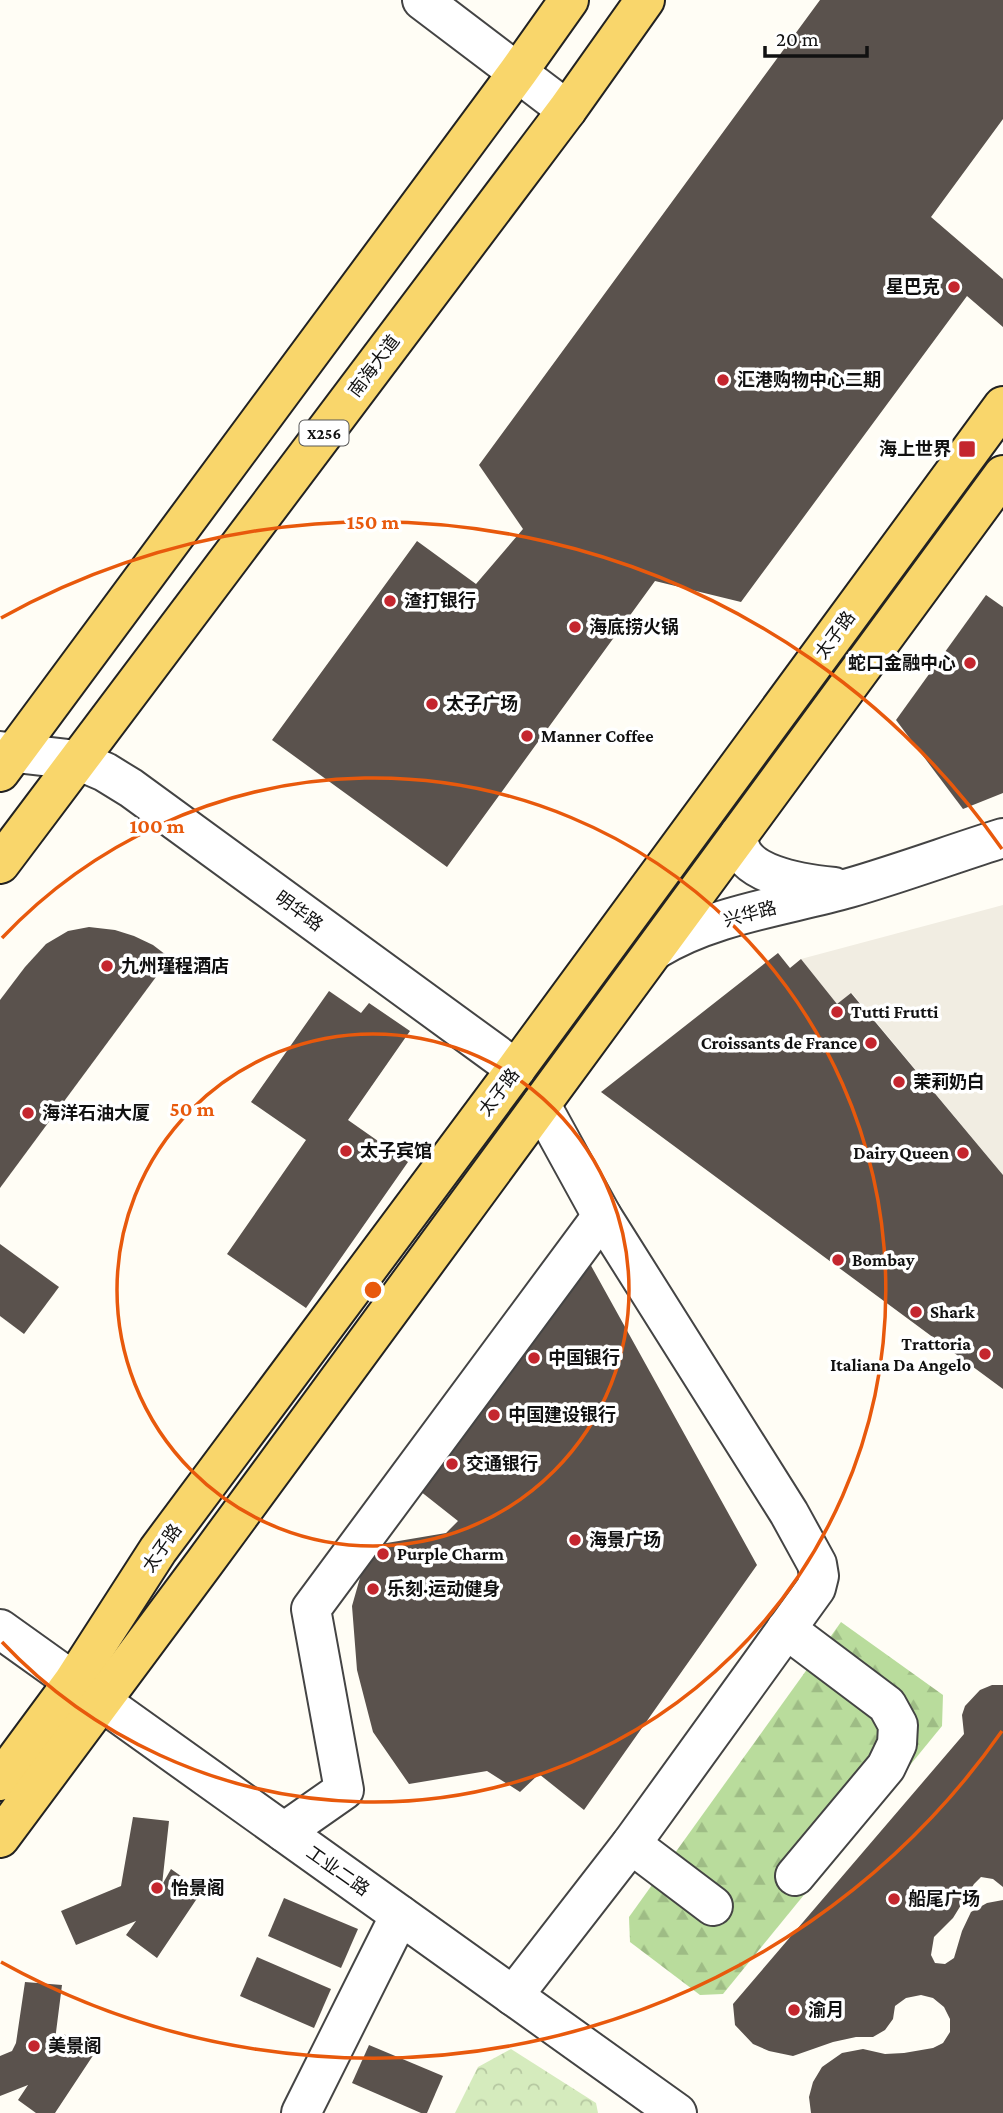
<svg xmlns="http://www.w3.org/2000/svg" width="1003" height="2113" font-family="'Crimson Pro','Noto Sans SC',serif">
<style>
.forest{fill:url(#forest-firs)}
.park{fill:url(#park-crowns)}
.plaza{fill:#f1ede2}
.building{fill:#5a524d}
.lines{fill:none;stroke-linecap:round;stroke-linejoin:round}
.minor-casing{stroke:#444;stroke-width:42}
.major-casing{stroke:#222;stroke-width:42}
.minor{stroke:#fff;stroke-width:38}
.major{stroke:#f9d66b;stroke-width:38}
.ring{fill:none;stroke:#e8590c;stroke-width:3.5}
.poi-dot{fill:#c4262e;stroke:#fff;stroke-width:2.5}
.labels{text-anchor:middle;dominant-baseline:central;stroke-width:7;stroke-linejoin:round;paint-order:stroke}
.shield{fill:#fff;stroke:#585858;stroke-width:2}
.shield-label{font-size:16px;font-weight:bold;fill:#111}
.poi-label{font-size:18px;font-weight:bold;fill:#111;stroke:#fff;text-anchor:start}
.street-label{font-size:18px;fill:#111;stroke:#fff}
.centre{fill:#e8590c;stroke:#fff;stroke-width:3.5}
.ring-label{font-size:21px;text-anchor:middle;font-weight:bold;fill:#e8590c;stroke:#fff;stroke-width:7;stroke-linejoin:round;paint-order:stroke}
</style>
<defs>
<pattern id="forest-firs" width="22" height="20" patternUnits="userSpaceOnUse" patternTransform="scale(1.75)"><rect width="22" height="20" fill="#b9dc9c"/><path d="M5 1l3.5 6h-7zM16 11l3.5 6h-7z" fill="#9ebc85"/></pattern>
<pattern id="park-crowns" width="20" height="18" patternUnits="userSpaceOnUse" patternTransform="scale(1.75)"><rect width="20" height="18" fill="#d5ebbd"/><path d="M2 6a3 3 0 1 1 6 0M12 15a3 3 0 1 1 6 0" fill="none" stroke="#b6c8a1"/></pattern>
</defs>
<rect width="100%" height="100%" fill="#fffdf5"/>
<path class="forest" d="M841 1622 943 1695 942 1726 723 1994 700 1995 630 1942 629 1917Z"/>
<path class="park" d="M511 2049 596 2103 598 2113H455L478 2067Z"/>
<path class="plaza" d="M1003 905V1175L852 993 837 1004 801 959Z"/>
<g class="building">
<path d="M820 0H1003V119L931 217 1003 279V327L967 296 741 602 655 581 447 867 272 740 417 541 476 584 523 529 479 465Z"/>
<path d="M986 595 1003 607V793L963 809 896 720Z"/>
<path d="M89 927 115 930 134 936 153 945 170 958 0 1188V1000L25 967 46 944 68 931Z"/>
<path d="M778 953 790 968 801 959 837 1004 851 993 1003 1175V1389L601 1092Z"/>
<path d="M329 991 361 1013 369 1003 410 1031 348 1120 408 1162 306 1308 227 1254 306 1140 251 1102Z"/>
<path d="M0 1244 59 1287 24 1334 0 1316Z"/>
<path d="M589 1262 757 1565 584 1810 539 1774 520 1792 487 1771 409 1784 373 1732 357 1670 352 1606 369 1546 446 1533 458 1521 420 1491Z"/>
<path d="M992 1685H1003V1887L993 1879 981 1877 974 1884 953 1918 934 1937 931 1955 935 1963 945 1964 954 1958 962 1931 971 1912 987 1903 1003 1900V2113H811L809 2097 813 2082 822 2067 842 2053 863 2049 885 2054 904 2053 933 2048 943 2043 950 2032V2019L944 2007 933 1998 921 1995 906 1998 895 2006 893 2019 885 2030 873 2037H856L833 2042 793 2056 769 2051 753 2044 735 2025 733 2004 964 1734 962 1715 965 1706 980 1690Z"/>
<path d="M133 1817 169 1821 162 1885 171 1869 202 1891 157 1958 126 1935 136 1921 76 1945 61 1911 121 1886Z"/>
<path d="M284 1898 358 1929 341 1968 268 1936Z"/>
<path d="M257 1957 331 1989 314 2028 240 1996Z"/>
<path d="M25 1982 62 1985 54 2048 64 2034 94 2054 55 2113H36L18 2100 28 2085 0 2096V2056L12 2051 16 2043Z"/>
<path d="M369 2045 443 2076 427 2113H421L352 2083Z"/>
</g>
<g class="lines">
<defs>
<g id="minor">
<path d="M422 0 567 110"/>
<path d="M0 751 77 760 105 772 131 788 516 1069"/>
<path d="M739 835C734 875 805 884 834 887"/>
<path d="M655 950C711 915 785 906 849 888 901 873 952 854 1003 838"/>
<path d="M0 1629 677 2113"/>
<path d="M786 1629 887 1705 898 1725 897 1744 886 1767 795 1876"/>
<path d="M284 1832 344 1790 311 1609 602 1216"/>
<path d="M631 1844 713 1906"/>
<path d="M513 1996 631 1844 816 1588 819 1576 817 1564 789 1513 602 1216 541 1105"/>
<path d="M301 2113 400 1915"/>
</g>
<g id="major">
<path d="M0 772 518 72 569 0"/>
<path d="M0 864 567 110 645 0"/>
<path d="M0 1781 73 1682 158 1550 516 1069 1003 406"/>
<path d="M0 1838 205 1562 1003 475"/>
</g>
</defs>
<use href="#minor" class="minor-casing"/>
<use href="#major" class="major-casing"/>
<use href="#minor" class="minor"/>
<use href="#major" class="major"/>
</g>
<g class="ring">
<circle cx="373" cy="1290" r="256"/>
<path d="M2 938A512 512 0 1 1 2 1642"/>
<path d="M1002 1731A768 768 0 0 1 1 1962M1 618A768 768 0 0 1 1002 849"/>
</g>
<g class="poi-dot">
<circle cx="954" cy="287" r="7"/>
<circle cx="723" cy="380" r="7"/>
<rect x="958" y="440" width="18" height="18" rx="3.5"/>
<circle cx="390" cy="601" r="7"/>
<circle cx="575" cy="627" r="7"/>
<circle cx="970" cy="663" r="7"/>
<circle cx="432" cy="704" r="7"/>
<circle cx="527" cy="736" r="7"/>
<circle cx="107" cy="966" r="7"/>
<circle cx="837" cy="1012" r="7"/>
<circle cx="871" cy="1043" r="7"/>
<circle cx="899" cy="1082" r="7"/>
<circle cx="28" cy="1113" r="7"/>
<circle cx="346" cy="1151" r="7"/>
<circle cx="963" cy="1153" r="7"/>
<circle cx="838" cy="1260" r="7"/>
<circle cx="916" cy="1312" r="7"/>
<circle cx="985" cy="1354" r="7"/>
<circle cx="534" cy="1358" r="7"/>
<circle cx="494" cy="1415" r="7"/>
<circle cx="452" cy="1464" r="7"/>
<circle cx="575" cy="1540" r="7"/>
<circle cx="383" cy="1554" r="7"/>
<circle cx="373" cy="1589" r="7"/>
<circle cx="157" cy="1888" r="7"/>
<circle cx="894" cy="1899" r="7"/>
<circle cx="794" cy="2010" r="7"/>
<circle cx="34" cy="2046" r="7"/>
</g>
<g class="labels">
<rect class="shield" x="299.5" y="420.5" width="49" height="25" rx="5"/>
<g class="shield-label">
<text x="324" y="433">X256</text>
</g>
<g class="poi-label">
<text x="940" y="287" text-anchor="end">星巴克</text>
<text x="737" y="380">汇港购物中心二期</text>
<text x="951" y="449" text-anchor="end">海上世界</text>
<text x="404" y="601">渣打银行</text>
<text x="589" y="627">海底捞火锅</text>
<text x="956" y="663" text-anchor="end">蛇口金融中心</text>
<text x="446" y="704">太子广场</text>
<text x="541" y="736">Manner Coffee</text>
<text x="121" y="966">九州瑾程酒店</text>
<text x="851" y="1012">Tutti Frutti</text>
<text x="857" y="1043" text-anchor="end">Croissants de France</text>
<text x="913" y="1082">茉莉奶白</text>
<text x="42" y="1113">海洋石油大厦</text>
<text x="360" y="1151">太子宾馆</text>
<text x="949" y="1153" text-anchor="end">Dairy Queen</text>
<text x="852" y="1260">Bombay</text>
<text x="930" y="1312">Shark</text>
<text x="971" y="1344" text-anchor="end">Trattoria<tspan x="971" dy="21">Italiana Da Angelo</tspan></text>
<text x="548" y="1358">中国银行</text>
<text x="508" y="1415">中国建设银行</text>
<text x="466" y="1464">交通银行</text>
<text x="589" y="1540">海景广场</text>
<text x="397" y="1554">Purple Charm</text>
<text x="387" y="1589">乐刻·运动健身</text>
<text x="171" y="1888">怡景阁</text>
<text x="908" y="1899">船尾广场</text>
<text x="808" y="2010">渝月</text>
<text x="48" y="2046">美景阁</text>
</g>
<g class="street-label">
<text transform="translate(374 366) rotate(-53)">南海大道</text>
<text transform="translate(835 635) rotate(-54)">太子路</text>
<text transform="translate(299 911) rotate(36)">明华路</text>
<text transform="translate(750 914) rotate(-15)">兴华路</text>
<text transform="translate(499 1092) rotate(-53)">太子路</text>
<text transform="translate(162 1548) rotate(-55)">太子路</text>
<text transform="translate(338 1871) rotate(35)">工业二路</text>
</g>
</g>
<circle cx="373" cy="1290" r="10" class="centre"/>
<g class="ring-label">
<text x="373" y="529">150 m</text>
<text x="157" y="833">100 m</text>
<text x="192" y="1116">50 m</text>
</g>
<path d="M765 46v10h102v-10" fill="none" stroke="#111111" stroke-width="3.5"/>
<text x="776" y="46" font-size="21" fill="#111111" stroke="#ffffff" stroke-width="5" paint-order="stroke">20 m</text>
</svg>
